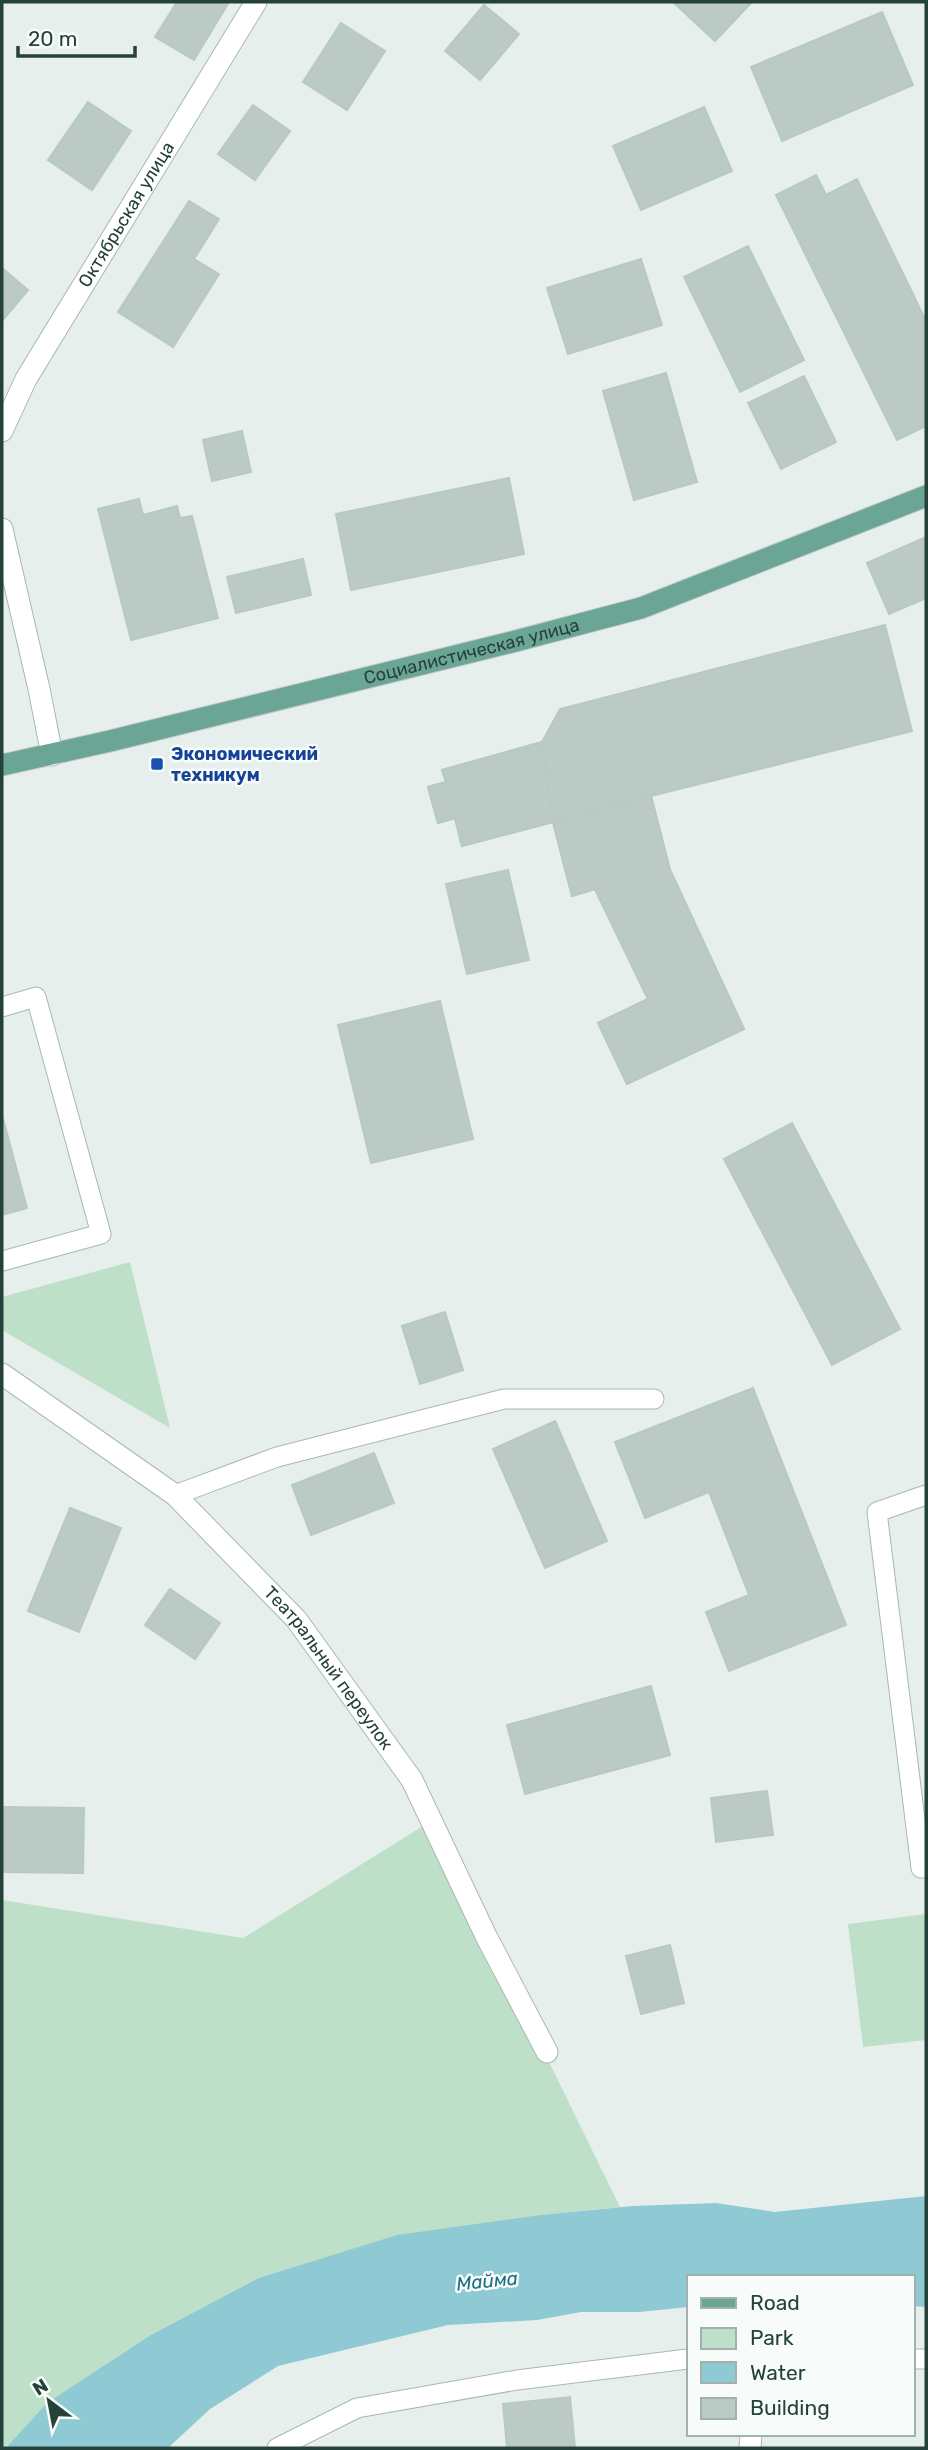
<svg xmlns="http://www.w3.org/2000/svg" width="928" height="2450" font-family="Rubik,sans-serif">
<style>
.green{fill:#bfe0c8}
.water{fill:#8ec9d4}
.building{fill:#bbcac4;stroke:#b8c9c2;stroke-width:2}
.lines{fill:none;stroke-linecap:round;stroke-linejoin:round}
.service-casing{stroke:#a8b8b2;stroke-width:21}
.minor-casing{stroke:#a8b8b2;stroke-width:23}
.primary-casing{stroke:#c2cac8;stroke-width:23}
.service{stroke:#fff;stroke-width:19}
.minor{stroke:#fff;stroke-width:21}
.primary{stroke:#6aa596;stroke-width:21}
.transit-dot{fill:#1a4fb4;stroke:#f7fbf9;stroke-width:2.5}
.labels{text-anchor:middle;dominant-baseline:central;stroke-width:5;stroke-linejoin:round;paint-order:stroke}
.street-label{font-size:18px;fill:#24423a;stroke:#f7fbf9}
.transit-label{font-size:18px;font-weight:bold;fill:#164399;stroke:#f7fbf9;text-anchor:start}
.water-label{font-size:19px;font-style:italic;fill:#1c6f80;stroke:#f7fbf9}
</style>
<rect width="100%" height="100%" fill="#e6efeb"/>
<g class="green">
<path d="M130 1262 170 1428 2 1330V1297Z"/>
<path d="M431 1821 620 2207 541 2215 2 2448V1900L243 1938Z"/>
<path d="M926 1914V2040L863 2047 848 1924Z"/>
</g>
<path class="water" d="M926 2196V2307L912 2306V2277H688V2307L639 2312H581L537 2320 448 2325 278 2366 210 2409 168 2448H6L47 2403 151 2335 259 2278 397 2235 541 2215 633 2206 716 2203 775 2212Z"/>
<g class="building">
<path d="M177 2H229L194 60 155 37Z"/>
<path d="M673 2H752L715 41Z"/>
<path d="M484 5 519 34 480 80 445 51Z"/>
<path d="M882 12 913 85 782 141 751 67Z"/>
<path d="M341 23 385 51 347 110 303 82Z"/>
<path d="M88 102 131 131 92 190 48 160Z"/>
<path d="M253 105 290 131 255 180 218 154Z"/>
<path d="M704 107 732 171 641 210 613 146Z"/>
<path d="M816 175 826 195 857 179 926 321V426L897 440 776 195Z"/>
<path d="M189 201 219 219 194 259 219 274 173 347 118 312Z"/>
<path d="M748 246 804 360 740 392 684 277Z"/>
<path d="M641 259 662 325 568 354 547 288Z"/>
<path d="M2 268 28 290 2 321Z"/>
<path d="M666 373 697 482 634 500 603 391Z"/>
<path d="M804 376 836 442 781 469 748 403Z"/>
<path d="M242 431 251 472 212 481 203 440Z"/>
<path d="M509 478 524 554 351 590 336 514Z"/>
<path d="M139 499 143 515 177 506 180 518 192 516 218 618 131 640 98 509Z"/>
<path d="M926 537V598L889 614 867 563Z"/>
<path d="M303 559 311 595 236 613 227 577Z"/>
<path d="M885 625 912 731 651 796 670 870 744 1029 627 1084 598 1023 648 999 595 889 572 896 553 822 462 846 455 818 438 823 428 787 446 782 442 770 542 742 560 709Z"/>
<path d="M542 742 553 822 462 846 455 818 438 823 428 787 446 782 442 770Z"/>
<path d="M651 796 670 870 744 1029 627 1084 598 1023 648 999 595 889 572 896 553 822Z"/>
<path d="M508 870 529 960 467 974 446 884Z"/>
<path d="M440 1001 473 1139 371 1163 338 1025Z"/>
<path d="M2 1115 27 1208 2 1215Z"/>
<path d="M792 1123 900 1329 832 1365 724 1159Z"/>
<path d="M445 1312 463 1370 420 1384 402 1326Z"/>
<path d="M753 1388 846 1625 729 1671 706 1612 749 1595 709 1492 645 1518 615 1442Z"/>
<path d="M555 1421 607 1541 545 1568 493 1449Z"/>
<path d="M374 1453 394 1503 311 1535 292 1485Z"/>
<path d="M70 1508 121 1528 79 1632 28 1611Z"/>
<path d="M170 1589 220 1623 195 1659 145 1625Z"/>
<path d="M651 1686 670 1755 525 1794 507 1725Z"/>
<path d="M767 1791 773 1835 716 1842 711 1798Z"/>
<path d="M2 1807 84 1808 83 1873 2 1872Z"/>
<path d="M670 1945 684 2003 641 2014 626 1956Z"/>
<path d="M570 2397 575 2448H507L503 2404Z"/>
</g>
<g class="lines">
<defs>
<g id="service">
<path d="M2 1007 36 997 101 1234 2 1261"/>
<path d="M175 1495 277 1457 504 1399H654"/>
<path d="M921 1868 877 1512 926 1495"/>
<path d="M912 2359H926"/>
<path d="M277 2448 357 2408 517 2380 688 2359"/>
</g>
<g id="minor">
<path id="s1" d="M2 431 26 379 256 2"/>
<path d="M2 529 39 689 52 755"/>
<path id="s2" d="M2 1374 175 1495 296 1619 412 1780 486 1936 547 2052"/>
<path d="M750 2448 751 2434"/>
</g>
<g id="primary">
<path id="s3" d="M2 765 110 741 508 643 641 608 926 496"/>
</g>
</defs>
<use href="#service" class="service-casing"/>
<use href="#minor" class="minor-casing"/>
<use href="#primary" class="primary-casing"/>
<use href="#service" class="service"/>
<use href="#minor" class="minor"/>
<use href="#primary" class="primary"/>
</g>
<rect class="transit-dot" x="150" y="757" width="14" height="14" rx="3.5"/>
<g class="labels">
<g class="street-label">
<text stroke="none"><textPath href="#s1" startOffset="250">Октябрьская улица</textPath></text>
<text stroke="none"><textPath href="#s3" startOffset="483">Социалистическая улица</textPath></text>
<text stroke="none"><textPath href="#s2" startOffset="443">Театральный переулок</textPath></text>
</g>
<g class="transit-label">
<text x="171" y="754">Экономический<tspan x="171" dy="21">техникум</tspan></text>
</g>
<g class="water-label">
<text transform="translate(487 2281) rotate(-6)">Майма</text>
</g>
</g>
<rect width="928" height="2450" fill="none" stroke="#24423a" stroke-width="7"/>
<rect x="687" y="2275" width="228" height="161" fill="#f7fbf9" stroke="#a3b1ad" stroke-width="2"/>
<rect x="701" y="2298" width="35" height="10" fill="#6aa596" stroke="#a3b1ad" stroke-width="2"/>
<text x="750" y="2310" font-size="21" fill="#24423a">Road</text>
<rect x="701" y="2328" width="35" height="21" fill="#bfe0c8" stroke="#a3b1ad" stroke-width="2"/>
<text x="750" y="2345" font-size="21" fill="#24423a">Park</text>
<rect x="701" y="2362" width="35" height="21" fill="#8ec9d4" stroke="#a3b1ad" stroke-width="2"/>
<text x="750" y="2380" font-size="21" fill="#24423a">Water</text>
<rect x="701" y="2398" width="35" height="21" fill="#bbcac4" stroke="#a3b1ad" stroke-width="2"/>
<text x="750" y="2415" font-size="21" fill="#24423a">Building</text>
<g transform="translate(49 2401) rotate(328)" stroke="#f7fbf9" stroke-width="5" paint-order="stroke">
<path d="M0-5L12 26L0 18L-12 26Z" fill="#24423a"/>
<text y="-10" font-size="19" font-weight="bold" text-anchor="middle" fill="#24423a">N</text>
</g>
<path d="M18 46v10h117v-10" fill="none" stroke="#24423a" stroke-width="3.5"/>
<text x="28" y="46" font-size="21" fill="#24423a" stroke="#f7fbf9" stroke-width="5" paint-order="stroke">20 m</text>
</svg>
